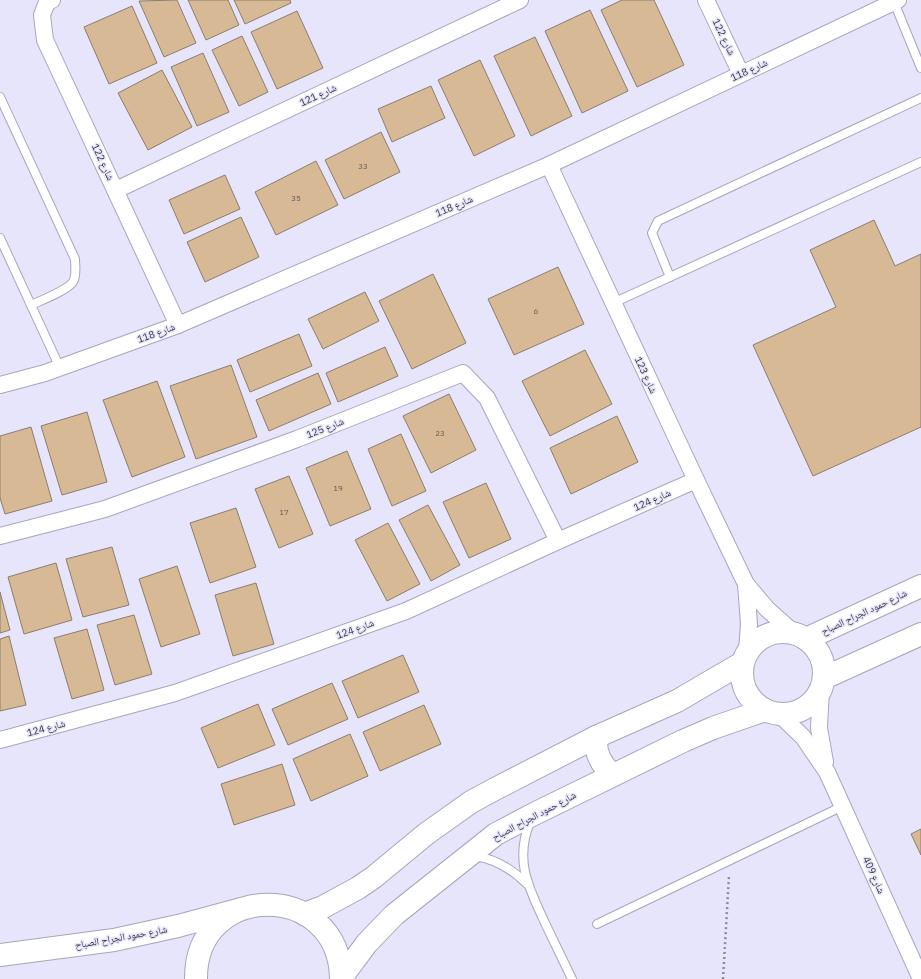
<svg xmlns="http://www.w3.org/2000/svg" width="921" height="979" font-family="'IBM Plex Sans','Noto Naskh Arabic',sans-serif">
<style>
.building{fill:#d7ba95;stroke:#8b7d6b}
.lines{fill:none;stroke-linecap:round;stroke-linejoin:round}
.lane-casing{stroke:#a7a5bb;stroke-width:10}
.street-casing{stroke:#a7a5bb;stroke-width:18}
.secondary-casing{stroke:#a7a5bb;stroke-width:24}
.path{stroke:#8b8a9a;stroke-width:2.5;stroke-dasharray:2 3;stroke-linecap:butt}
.lane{stroke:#fff;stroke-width:8}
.street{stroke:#fff;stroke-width:16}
.secondary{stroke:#fff;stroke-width:22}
.labels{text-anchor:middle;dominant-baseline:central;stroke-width:3;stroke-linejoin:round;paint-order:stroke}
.number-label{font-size:8px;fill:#5f5855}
.street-label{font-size:10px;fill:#373740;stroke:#e7e5fc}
</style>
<rect width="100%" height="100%" fill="#e7e5fc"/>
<g class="building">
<path d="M177 0 196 43 164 57 139 1Z"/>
<path d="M188 0H228L239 25 206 40Z"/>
<path d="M234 0H290L291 3 245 24Z"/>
<path d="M622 0H654L684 65 637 87 601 10Z"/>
<path d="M132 6 157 63 109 84 84 27Z"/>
<path d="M590 10 628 91 582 113 545 31Z"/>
<path d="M297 11 323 68 277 89 251 32Z"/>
<path d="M242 36 268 92 239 106 212 50Z"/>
<path d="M535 37 572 116 531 136 494 56Z"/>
<path d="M203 53 229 112 197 126 171 67Z"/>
<path d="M480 60 515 136 474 156 438 80Z"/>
<path d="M162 70 192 127 148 150 118 93Z"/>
<path d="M431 86 445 118 392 142 378 109Z"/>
<path d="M381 132 400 172 344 199 325 160Z"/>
<path d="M316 161 338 205 276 235 255 192Z"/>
<path d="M225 175 240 209 184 234 169 200Z"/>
<path d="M241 217 259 257 205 282 187 242Z"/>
<path d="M874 220 895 266 921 254V427L813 476 753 345 836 307 810 250Z"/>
<path d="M558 267 584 324 514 355 488 299Z"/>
<path d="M433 274 466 343 412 369 379 301Z"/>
<path d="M365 292 379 321 323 349 308 319Z"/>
<path d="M299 334 312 366 250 392 237 360Z"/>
<path d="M385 347 398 376 338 402 326 373Z"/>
<path d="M585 350 612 404 550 436 522 381Z"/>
<path d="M231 365 257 437 196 459 170 386Z"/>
<path d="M318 373 331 404 269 431 256 400Z"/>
<path d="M157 381 185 457 132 477 103 400Z"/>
<path d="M449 394 476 450 431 473 403 416Z"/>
<path d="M87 412 107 482 62 495 41 426Z"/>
<path d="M617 416 638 462 571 494 550 448Z"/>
<path d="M31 427 52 501 5 514 0 498V436Z"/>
<path d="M401 434 426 491 392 506 368 449Z"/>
<path d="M347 451 371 509 330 526 306 468Z"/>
<path d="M289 476 313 534 279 548 255 489Z"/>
<path d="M486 483 511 539 469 558 443 502Z"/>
<path d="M428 505 460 565 431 581 399 520Z"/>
<path d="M236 508 256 567 210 583 190 523Z"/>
<path d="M388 523 420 584 387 601 355 540Z"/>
<path d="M112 547 129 605 83 617 66 559Z"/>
<path d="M56 563 72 620 24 634 8 577Z"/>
<path d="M177 566 200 634 161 647 139 579Z"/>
<path d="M256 583 274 644 233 656 215 595Z"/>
<path d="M0 592 10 630 0 633Z"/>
<path d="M134 615 152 674 115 685 97 625Z"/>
<path d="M87 629 104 690 72 699 54 638Z"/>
<path d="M9 636 26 705 0 711V639Z"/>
<path d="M403 655 419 692 358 718 342 681Z"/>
<path d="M332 683 348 719 288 745 272 709Z"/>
<path d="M258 704 275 745 218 768 201 728Z"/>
<path d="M424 705 441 744 380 771 363 732Z"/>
<path d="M350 734 368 776 311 801 293 759Z"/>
<path d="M282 764 295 805 234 825 221 784Z"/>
<path d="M921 829V855L911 834Z"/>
</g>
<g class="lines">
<defs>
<g id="lane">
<path d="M894 2 921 68"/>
<path d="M0 97 75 259C75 266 77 275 73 282 66 291 42 300 31 305"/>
<path d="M0 238 60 368"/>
<path d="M670 277 652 233 658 221 921 98"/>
<path d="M613 303 921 162"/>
<path d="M530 822C514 861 529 888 545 923 554 942 563 960 572 979"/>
<path d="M475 856C496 859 512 869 527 884"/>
<path d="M597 924 843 806"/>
</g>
<g id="street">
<path d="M52 0 47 2 42 15 45 40 178 325"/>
<path d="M706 0 741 74"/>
<path d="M549 165 696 480 746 584 767 609 794 633"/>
<path d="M116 190 520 0"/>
<path d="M0 385 45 373 178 325 549 165 898 0"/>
<path d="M0 536 105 509 297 439 463 373 487 398 558 541"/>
<path d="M746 584 749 624 747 651"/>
<path d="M821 689 819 728 825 762"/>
<path d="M779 714 803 737 827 772 921 979"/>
<path d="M0 740 175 693 406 611 558 541 696 480"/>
</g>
<g id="secondary">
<circle cx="783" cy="673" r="41"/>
<path d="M806 639 921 586"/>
<path d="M824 678 921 634"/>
<path d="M596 737C595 754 601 765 613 775"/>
<path d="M304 914 323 907 358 888 374 877 426 834 471 802 495 789 596 737 677 701 742 663"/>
<path d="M0 955 114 940 178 926 241 909"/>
<path d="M341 978 367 943 394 915 496 834 534 814 683 741 713 728 765 710"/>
<path d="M196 979C195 880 340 880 341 979"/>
</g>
</defs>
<use href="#lane" class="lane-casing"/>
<use href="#street" class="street-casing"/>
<use href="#secondary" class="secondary-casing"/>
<path class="path" d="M723 979 729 876"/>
<use href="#lane" class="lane"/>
<use href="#street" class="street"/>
<use href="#secondary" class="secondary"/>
</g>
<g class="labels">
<g class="number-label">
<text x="363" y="166">33</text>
<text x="296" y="198">35</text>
<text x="536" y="311">6</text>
<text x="440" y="433">23</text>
<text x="338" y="488">19</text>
<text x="284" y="512">17</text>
</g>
<g class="street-label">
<text transform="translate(724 37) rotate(64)">شارع 122</text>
<text transform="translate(749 70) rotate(-25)">شارع 118</text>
<text transform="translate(318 95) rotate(-25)">شارع 121</text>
<text transform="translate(103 162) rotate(65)">شارع 122</text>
<text transform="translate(454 206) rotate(-23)">شارع 118</text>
<text transform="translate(156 333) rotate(-20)">شارع 118</text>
<text transform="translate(646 375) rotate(65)">شارع 123</text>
<text transform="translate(325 428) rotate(-22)">شارع 125</text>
<text transform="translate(652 500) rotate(-24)">شارع 124</text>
<text transform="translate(864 612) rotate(-25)">شارع حمود الجراح الصباح</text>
<text transform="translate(355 629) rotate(-20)">شارع 124</text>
<text transform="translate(46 728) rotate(-15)">شارع 124</text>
<text transform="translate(534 816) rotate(-28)">شارع حمود الجراح الصباح</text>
<text transform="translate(874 875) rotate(66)">شارع 409</text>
<text transform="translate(121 937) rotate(-10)">شارع حمود الجراح الصباح</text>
</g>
</g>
</svg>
